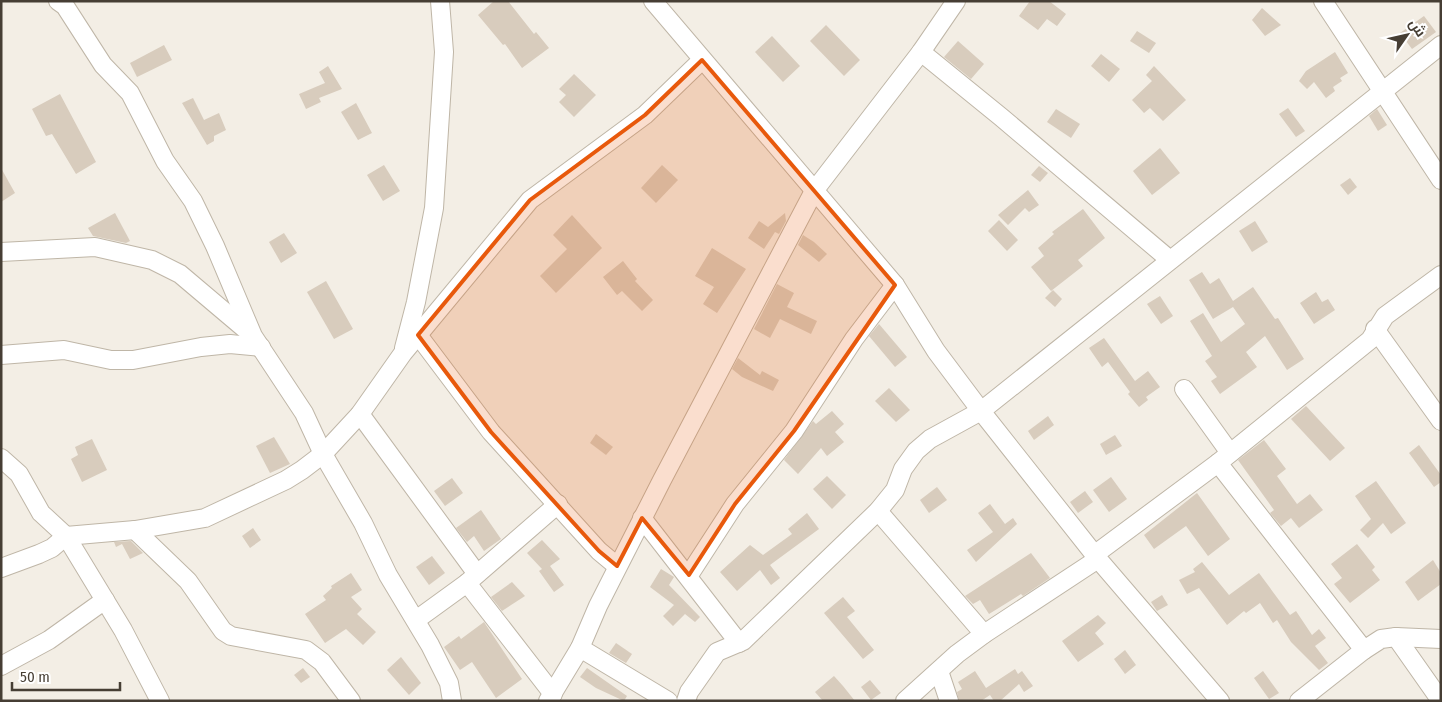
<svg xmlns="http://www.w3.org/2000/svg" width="1442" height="702" font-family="'Fira Sans Condensed',Cairo,sans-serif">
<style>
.building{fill:#d8ccbd}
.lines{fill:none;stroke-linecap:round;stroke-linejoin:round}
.minor-casing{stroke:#bfb6a7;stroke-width:20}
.minor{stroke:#fff;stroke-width:18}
.marked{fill:#e8590c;fill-opacity:0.2;stroke:#e8590c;stroke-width:4;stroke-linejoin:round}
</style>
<rect width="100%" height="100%" fill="#f3eee5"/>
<g class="building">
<path d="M494 1H508L534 34 536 32 549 48 522 68 505 44 503 45 478 15Z"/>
<path d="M1030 1H1049L1066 14 1057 26 1047 19 1038 30 1019 16Z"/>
<path d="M1262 8 1281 25 1265 36 1252 20Z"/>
<path d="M1424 16 1436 32 1412 49 1400 33Z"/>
<path d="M826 25 860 60 844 76 810 41Z"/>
<path d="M1137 31 1156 43 1149 53 1130 41Z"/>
<path d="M772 36 800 66 783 82 755 52Z"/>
<path d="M958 41 984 64 971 79 944 57Z"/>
<path d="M164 45 172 60 137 77 130 63Z"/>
<path d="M1335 52 1348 73 1340 78 1342 81 1333 87 1335 91 1326 98 1314 82 1307 89 1299 81 1306 71Z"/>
<path d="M1101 54 1120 69 1109 82 1091 66Z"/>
<path d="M328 66 342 89 319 98 321 102 306 109 299 94 325 83 319 72Z"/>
<path d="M1154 66 1186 100 1163 121 1150 108 1144 113 1132 100 1152 81 1146 75Z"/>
<path d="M574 74 596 95 574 117 559 102 566 95 559 89Z"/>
<path d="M60 94 96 162 76 174 52 134 46 136 32 109Z"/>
<path d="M193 98 204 120 219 113 226 130 214 136V141L207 145 182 103Z"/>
<path d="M356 103 372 133 358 140 341 112Z"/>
<path d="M1288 108 1305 131 1296 137 1279 114Z"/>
<path d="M1056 109 1080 124 1071 138 1047 122Z"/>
<path d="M1377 109 1387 125 1378 131 1369 116Z"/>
<path d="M1160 148 1180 173 1152 195 1133 171Z"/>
<path d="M384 165 400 191 383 201 367 175Z"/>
<path d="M662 165 678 180 656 203 641 188Z"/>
<path d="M1039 166 1048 173 1040 182 1031 175Z"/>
<path d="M1 168 15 193 1 202Z"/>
<path d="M1350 178 1357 187 1348 195 1340 185Z"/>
<path d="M1028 190 1039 205 1029 212 1025 208 1008 225 998 215Z"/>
<path d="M1083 209 1105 238 1078 260 1083 266 1051 291 1031 267 1044 256 1038 248 1054 234 1052 232Z"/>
<path d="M115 213 130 241 126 243 93 236 88 228Z"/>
<path d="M785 213 786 221 779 234 775 232 764 249 748 238 759 221 768 227Z"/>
<path d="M572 215 602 248 556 293 540 276 567 249 553 235Z"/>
<path d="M999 220 1018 240 1007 251 988 231Z"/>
<path d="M1255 221 1268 242 1252 252 1239 231Z"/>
<path d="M284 233 297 253 281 263 269 242Z"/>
<path d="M803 235 814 242 827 254 819 262 798 245Z"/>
<path d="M712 248 746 269 717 313 703 304 714 287 695 276Z"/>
<path d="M623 261 637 279 635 281 653 300 642 311 622 291 617 295 603 277Z"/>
<path d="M1202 272 1210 284 1219 278 1233 301 1253 287 1275 319 1278 318 1304 359 1287 370 1265 336 1246 352 1257 367 1220 394 1211 381 1217 377 1205 361 1212 356 1190 321 1203 313 1221 342 1245 324 1233 307 1213 319 1189 280Z"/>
<path d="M326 281 353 329 334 339 307 292Z"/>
<path d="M777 284 794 293 787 307 817 321 811 334 780 319 770 338 754 329Z"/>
<path d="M1053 290 1062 299 1055 307 1045 298Z"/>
<path d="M1316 292 1322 302 1328 299 1335 310 1314 324 1300 303Z"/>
<path d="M1160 296 1173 316 1161 324 1147 304Z"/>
<path d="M879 324 907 357 895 367 869 336Z"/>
<path d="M1104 338 1135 381 1148 371 1160 387 1146 397 1148 400 1139 407 1128 394 1130 392 1108 362 1102 367 1089 348Z"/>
<path d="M738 358 760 375 762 371 779 380 773 391 742 377 732 369Z"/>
<path d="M889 388 910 410 896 422 875 401Z"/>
<path d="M1306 406 1345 448 1330 461 1291 419Z"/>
<path d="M832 411 844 424 835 432 844 442 827 456 821 448 798 474 784 460 813 421 816 424Z"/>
<path d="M1048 416 1054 425 1034 440 1028 431Z"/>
<path d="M596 434 613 447 606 455 590 443Z"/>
<path d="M1115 435 1122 446 1106 455 1100 444Z"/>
<path d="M274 437 290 464 270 473 256 446Z"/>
<path d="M92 439 107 470 82 482 71 459 78 455 75 447Z"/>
<path d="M1264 440 1286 469 1277 476 1297 504 1310 494 1323 510 1299 528 1291 518 1281 526 1270 513 1274 510 1238 460Z"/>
<path d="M1419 445 1441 475V482L1434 487 1409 453Z"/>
<path d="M827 476 846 495 832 509 813 489Z"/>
<path d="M1111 477 1127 499 1109 512 1093 490Z"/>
<path d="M452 478 463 493 445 506 434 491Z"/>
<path d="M1376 481 1406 523 1391 534 1383 523 1368 538 1360 530 1371 519 1355 496Z"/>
<path d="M937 487 947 500 929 513 920 500Z"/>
<path d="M1085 491 1093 502 1078 513 1070 502Z"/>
<path d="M1197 493 1230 539 1208 556 1186 526 1154 549 1144 535Z"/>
<path d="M990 504 1005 524 1013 518 1017 524 976 562 967 550 993 532 978 513Z"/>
<path d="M481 510 501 539 484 551 474 536 467 542 456 528Z"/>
<path d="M807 513 819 529 770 565 780 578 771 585 760 570 737 591 720 572 750 545 763 555 792 534 788 529Z"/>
<path d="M253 528 261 540 250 548 242 536Z"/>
<path d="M542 540 560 559 550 566 564 585 554 592 539 571 542 569 527 553Z"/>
<path d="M131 541 143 553 130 559 122 544 116 547 114 542Z"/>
<path d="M1357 544 1375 567 1372 570 1380 580 1350 603 1334 584 1342 578 1331 564Z"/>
<path d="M1031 553 1050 578 1023 596 1021 594 989 614 980 600 973 604 965 596Z"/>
<path d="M432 556 445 573 429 585 416 567Z"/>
<path d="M1433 560 1441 573V584L1418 601 1405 582Z"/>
<path d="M1202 562 1229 595 1259 573 1290 615 1296 611 1312 635 1319 629 1326 638 1315 646 1328 663 1319 670 1291 642 1277 620 1273 623 1260 603 1246 613 1244 611 1227 625 1199 588 1187 594 1179 580 1195 572 1193 569Z"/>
<path d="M661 569 674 577 669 585 700 617 695 622 685 614 673 626 663 616 674 605 650 587Z"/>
<path d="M351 573 362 590 351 597 362 609 357 614 376 632 363 645 346 629 325 643 305 614 326 600 323 596 332 588 331 586Z"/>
<path d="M512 582 525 596 502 611 491 597Z"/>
<path d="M1162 595 1168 605 1157 611 1151 602Z"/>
<path d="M843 597 855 611 847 617 874 650 863 659 824 613Z"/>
<path d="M1098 615 1106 623 1095 633 1104 644 1078 662 1062 641Z"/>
<path d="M484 622 522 679 496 698 472 662 460 670 444 647 459 636 461 639Z"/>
<path d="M616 643 632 654 626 663 609 653Z"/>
<path d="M1125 650 1136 665 1125 674 1114 659Z"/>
<path d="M401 657 421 683 409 695 387 670Z"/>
<path d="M303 668 310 677 301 683 294 675Z"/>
<path d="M587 668 627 696 624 701 596 688 580 677Z"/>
<path d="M1015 669 1018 674 1022 671 1033 686 1024 692 1019 684 1000 701H994L990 695 981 701H959L957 692 962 689 958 682 975 671 986 688Z"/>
<path d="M1263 671 1279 693 1269 699 1254 678Z"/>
<path d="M834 676 843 686 855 701H823L815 692Z"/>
<path d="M870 680 881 693 871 700 861 687Z"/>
</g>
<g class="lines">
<defs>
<g id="minor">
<path d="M58 1 65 6 103 65 130 93 165 161 193 201 215 246 253 336 304 413 323 454 363 523 388 575 430 645 449 683 452 701"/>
<path d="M653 1 895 285 936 351 981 411 1098 559 1220 701"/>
<path d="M1323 1 1441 180"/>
<path d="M921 52 1001 117 1170 260"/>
<path d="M1 252 95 247 152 260 180 274 251 334"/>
<path d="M1375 329 1441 421"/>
<path d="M418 335 491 432 599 551 617 566"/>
<path d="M404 348 416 302 434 208 444 52 440 1"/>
<path d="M1 355 64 350 111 360H133L201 347 230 344 261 347"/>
<path d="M1184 389 1230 453"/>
<path d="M360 414 477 574"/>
<path d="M1 458 19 474 41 513 66 536 123 630 160 701"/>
<path d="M1218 463 1364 650 1381 639 1396 637 1441 701"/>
<path d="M878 511 984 634"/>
<path d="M642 518 739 643"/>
<path d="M135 530 188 581 223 631 231 636 306 650 322 662 351 701"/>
<path d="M1094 555 1218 463 1370 340 1385 316 1441 275"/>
<path d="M1 568 39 554 52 548 66 536 135 530 205 518 286 480 302 470 323 454 360 414 403 353 530 200 645 115 702 60"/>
<path d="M689 575 735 504 794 431 854 339 895 285"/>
<path d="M467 583 553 694"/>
<path d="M416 620 467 583 558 504"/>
<path d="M1396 637 1441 639"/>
<path d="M580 648 668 701"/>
<path d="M1 666 49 640 105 600"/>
<path d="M939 671 949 701"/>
<path d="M548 701 580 648 598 606 662 480 814 191 921 52 956 1"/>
<path d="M686 701 689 692 717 652 743 641 878 511 895 490 903 469 916 451 930 439 981 411 1441 45"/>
<path d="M905 701 957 654 984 634 1098 559"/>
<path d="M1299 701 1364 650"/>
</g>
</defs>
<use href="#minor" class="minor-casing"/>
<use href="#minor" class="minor"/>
</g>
<path class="marked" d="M702 60 895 285 794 431 735 504 689 575 642 518 617 566 599 551 491 432 418 335 530 200 645 115Z"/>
<rect width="1442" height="702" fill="none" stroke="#463e34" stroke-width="5"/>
<g transform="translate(1407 35) rotate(56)" stroke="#ffffff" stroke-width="4" paint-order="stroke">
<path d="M0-4L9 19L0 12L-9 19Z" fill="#463e34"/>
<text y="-8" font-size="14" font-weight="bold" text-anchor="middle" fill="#463e34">ش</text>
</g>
<path d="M12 682v8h108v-8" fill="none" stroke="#463e34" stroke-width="2.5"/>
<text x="20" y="682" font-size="15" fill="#463e34" stroke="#ffffff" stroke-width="4" paint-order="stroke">50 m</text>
</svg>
